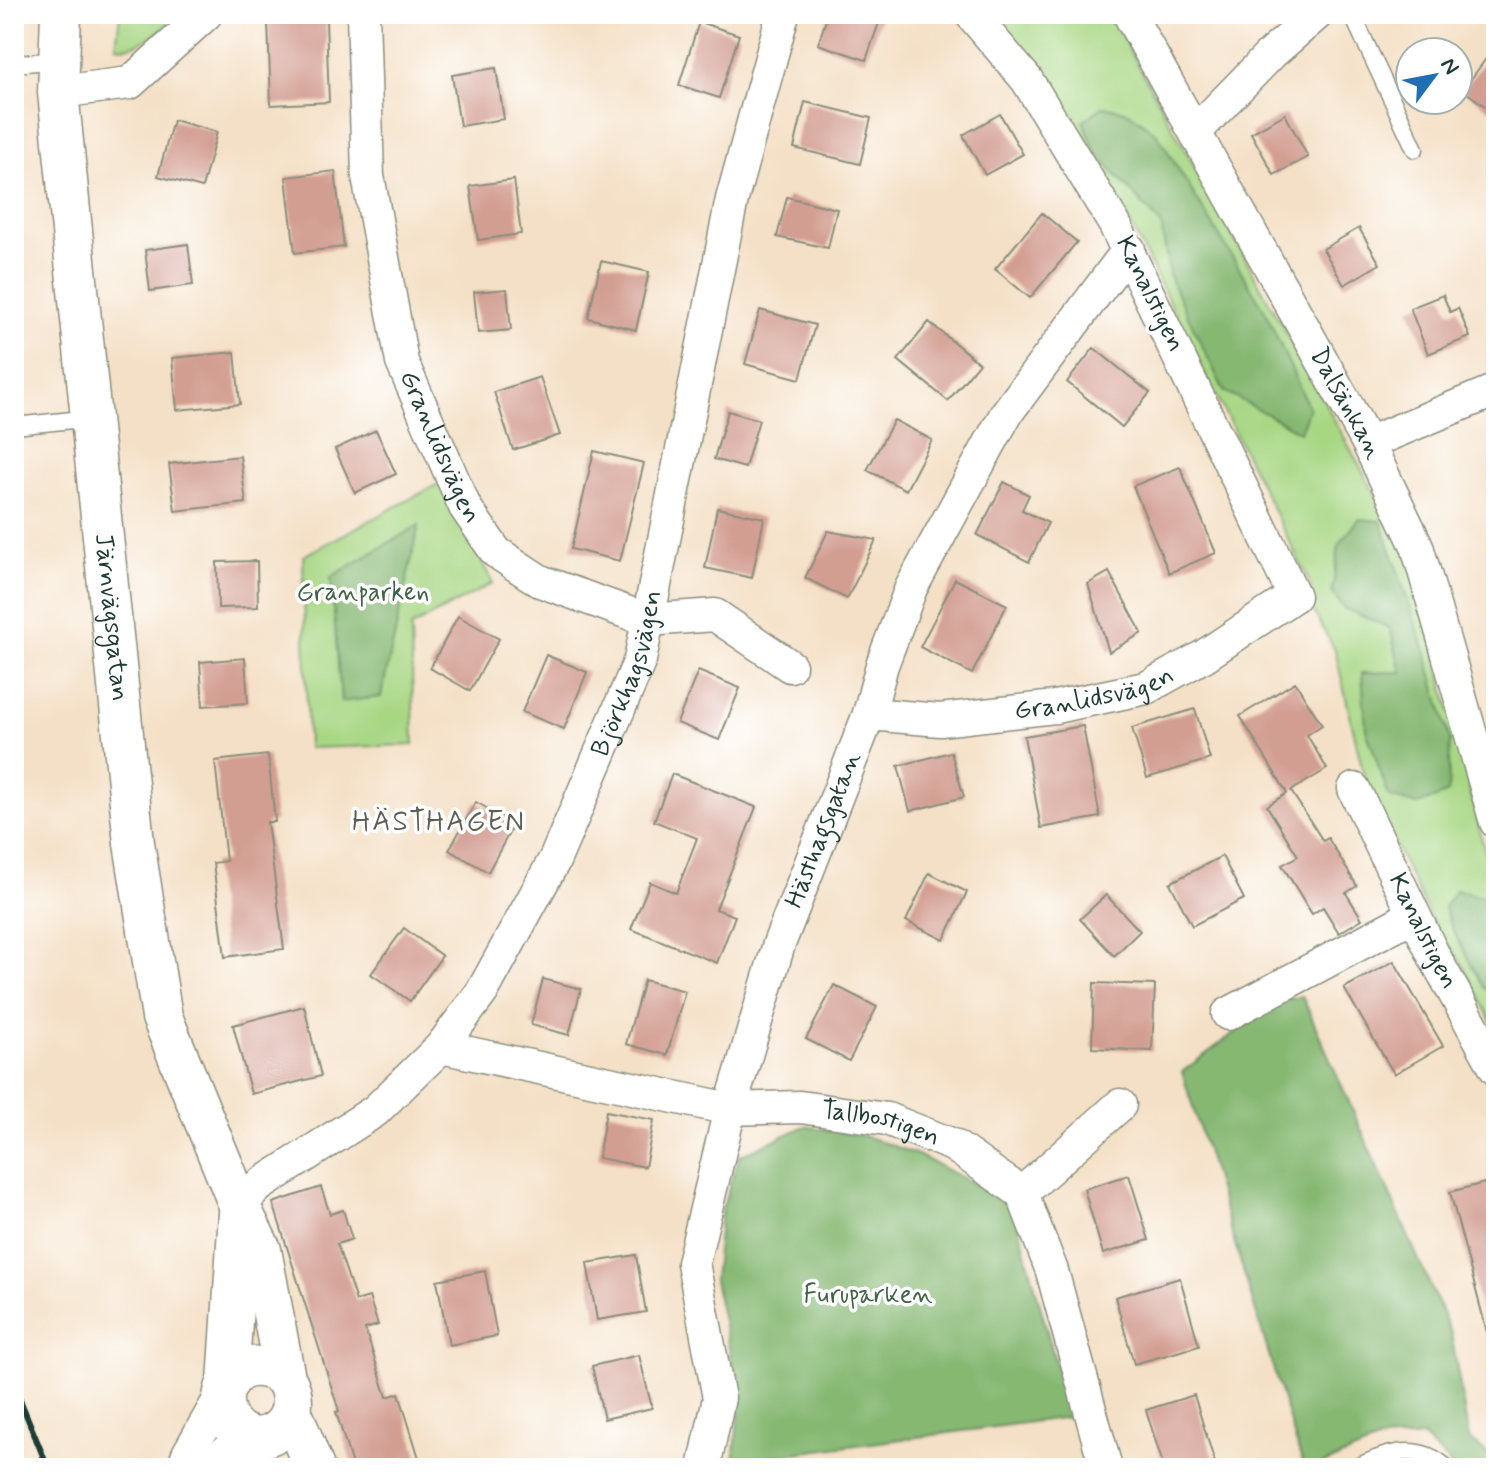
<svg xmlns="http://www.w3.org/2000/svg" width="1510" height="1482" font-family="Mynerve,sans-serif">
<style>
.green{fill:#a8d784;stroke:#648a5c;stroke-width:2}
.forest{fill:#86b872;stroke:#527a53;stroke-width:2}
.building{fill:#d39e92}
.lines{fill:none;stroke-linecap:round;stroke-linejoin:round}
.service-casing{stroke:#8a8e7d;stroke-width:19}
.minor-casing{stroke:#8a8e7d;stroke-width:35}
.tertiary-casing{stroke:#8a8e7d;stroke-width:43}
.service{stroke:#fff;stroke-width:16}
.minor{stroke:#fff;stroke-width:32}
.tertiary{stroke:#fff;stroke-width:40}
.rail{stroke:#1f3d34;stroke-width:6}
.labels{text-anchor:middle;dominant-baseline:central;stroke-width:7;stroke-linejoin:round;paint-order:stroke}
.street-label{font-size:26px;fill:#1f3d34;stroke:#fff}
.park-label{font-size:26px;fill:#416448;stroke:#fff}
.neighbourhood-label{font-size:28px;letter-spacing:2px;fill:#5e5f55;stroke:#fff}
</style>
<rect width="100%" height="100%" fill="#fff"/>
<filter id="ink" filterUnits="userSpaceOnUse"><feTurbulence type="fractalNoise" baseFrequency=".0125" numOctaves="2"/><feDisplacementMap in="SourceGraphic" scale="16" xChannelSelector="R" yChannelSelector="G"/><feConvolveMatrix kernelMatrix="1 2 1 2 8 2 1 2 1" color-interpolation-filters="sRGB"/></filter>
<filter id="wash" filterUnits="userSpaceOnUse"><feTurbulence type="fractalNoise" baseFrequency=".006" numOctaves="4" result="noise"/><feDisplacementMap in="SourceGraphic" scale="32" xChannelSelector="R" yChannelSelector="G"/><feGaussianBlur stdDeviation="1.8" result="paint"/><feColorMatrix in="noise" values="0 0 0 0 0 0 0 0 0 0 0 0 0 0 0 0 0 1.4 0 .05"/><feComposite in="paint" operator="in"/></filter>
<g filter="url(#wash)">
<rect width="100%" height="100%" fill="#f4e0c6"/>
<g class="green">
<path d="M120 14H180C163 28 140 51 116 46Z"/>
<path d="M990 14H1110L1405 548 1433 643 1496 896V1031L1462 963 1436 928 1367 789 1335 650 1311 607 1310 583 1120 203Z"/>
<path d="M440 483 493 583 411 627 414 745 308 748 303 556Z"/>
</g>
<g class="forest">
<path d="M1104 106 1129 112 1157 134 1264 309 1309 408 1300 432 1224 391 1170 279 1161 224 1096 153 1083 121Z"/>
<path d="M1359 519 1381 521 1427 657 1450 740 1448 793 1418 805 1389 797 1366 729 1362 673 1401 672 1390 628 1343 608 1332 592 1339 545Z"/>
<path d="M419 525 381 697 341 702 331 577Z"/>
<path d="M1456 890 1488 898 1496 913V992L1484 988 1454 933 1444 907Z"/>
<path d="M1302 996 1451 1333 1469 1439 1496 1461V1468H1455L1422 1437 1382 1440 1314 1468H1304L1182 1072 1275 1003Z"/>
<path d="M805 1126 868 1137 918 1155 1013 1204 1070 1417 734 1461 740 1399 714 1280 721 1213 739 1156Z"/>
</g>
<g id="blocks">
<g class="building">
<path d="M828 14H882L866 60 818 44Z"/>
<path d="M326 20 329 102 271 105 268 23Z"/>
<path d="M699 22 739 35 719 98 679 85Z"/>
<path d="M1496 45V114L1463 90Z"/>
<path d="M496 68 504 119 460 126 452 75Z"/>
<path d="M805 102 871 118 860 164 794 148Z"/>
<path d="M1000 114 1023 154 985 175 963 135Z"/>
<path d="M1285 114 1308 157 1274 175 1251 133Z"/>
<path d="M173 120 217 132 202 188 158 176Z"/>
<path d="M335 171 344 247 295 253 286 177Z"/>
<path d="M514 180 521 234 478 240 470 186Z"/>
<path d="M787 197 837 209 828 248 777 237Z"/>
<path d="M1042 213 1077 242 1030 298 995 269Z"/>
<path d="M1359 228 1380 264 1344 285 1323 249Z"/>
<path d="M188 244 193 285 150 291 145 250Z"/>
<path d="M601 261 649 272 636 330 588 318Z"/>
<path d="M507 289 511 330 478 333 474 292Z"/>
<path d="M1443 295 1450 312 1458 308 1470 337 1428 354 1410 308Z"/>
<path d="M760 310 815 325 800 379 745 364Z"/>
<path d="M929 322 979 363 948 401 898 360Z"/>
<path d="M1094 348 1150 393 1122 427 1067 382Z"/>
<path d="M235 352 240 404 177 410 172 358Z"/>
<path d="M540 377 560 435 513 450 494 392Z"/>
<path d="M728 411 759 420 745 468 714 459Z"/>
<path d="M894 420 932 440 906 490 867 470Z"/>
<path d="M376 430 396 474 355 493 335 449Z"/>
<path d="M594 451 644 463 620 561 571 549Z"/>
<path d="M240 456 246 503 175 511 169 464Z"/>
<path d="M1180 467 1216 553 1169 573 1133 486Z"/>
<path d="M1004 482 1029 495 1022 510 1048 523 1029 562 977 535Z"/>
<path d="M717 508 764 518 752 578 705 568Z"/>
<path d="M828 531 876 540 847 599 805 578Z"/>
<path d="M257 561 258 607 218 608 217 562Z"/>
<path d="M1109 572 1142 633 1109 652 1088 584Z"/>
<path d="M955 579 1007 605 972 674 920 647Z"/>
<path d="M458 616 499 639 470 691 430 668Z"/>
<path d="M546 655 587 672 564 729 522 712Z"/>
<path d="M245 658 248 703 203 706 200 662Z"/>
<path d="M698 671 740 688 719 740 677 723Z"/>
<path d="M1295 682 1322 725 1307 735 1327 769 1291 791 1323 841 1328 838 1357 886 1346 893 1362 919 1339 933 1323 907 1312 914 1282 865 1298 856 1267 806 1287 793 1240 716Z"/>
<path d="M1195 709 1210 759 1147 778 1132 728Z"/>
<path d="M1083 726 1100 817 1041 828 1024 736Z"/>
<path d="M951 752 964 797 910 811 898 766Z"/>
<path d="M268 755 275 822H267L284 949 225 957 213 863 226 861 215 761Z"/>
<path d="M672 774 756 807 716 909 735 916 717 963 631 929 650 882 676 893 697 838 654 821Z"/>
<path d="M476 802 514 824 488 872 449 850Z"/>
<path d="M1222 856 1244 899 1192 926 1170 883Z"/>
<path d="M929 873 967 892 944 940 906 921Z"/>
<path d="M1106 895 1140 931 1114 956 1080 919Z"/>
<path d="M404 928 442 956 410 1001 371 974Z"/>
<path d="M1394 961 1443 1046 1394 1074 1344 988Z"/>
<path d="M543 979 581 989 569 1035 531 1025Z"/>
<path d="M644 980 685 991 667 1055 626 1044Z"/>
<path d="M1094 983 1155 985 1152 1051 1092 1048Z"/>
<path d="M834 985 877 1007 849 1061 806 1039Z"/>
<path d="M304 1006 321 1076 251 1094 233 1025Z"/>
<path d="M606 1111 654 1120 645 1167 598 1158Z"/>
<path d="M1129 1175 1149 1240 1103 1254 1084 1189Z"/>
<path d="M1496 1180V1334L1488 1336 1450 1192Z"/>
<path d="M321 1187 330 1214 343 1210 352 1239 337 1244 356 1301 369 1297 378 1325 365 1329 387 1397 399 1393 422 1468H353L336 1412 339 1411 273 1203Z"/>
<path d="M636 1255 646 1312 597 1320 587 1263Z"/>
<path d="M485 1271 497 1336 449 1345 437 1280Z"/>
<path d="M1180 1278 1199 1346 1134 1364 1115 1297Z"/>
<path d="M639 1355 652 1408 604 1419 592 1366Z"/>
<path d="M1194 1395 1215 1463 1197 1468H1164L1146 1410Z"/>
</g>
</g>
</g>
<g filter="url(#ink)">
<use href="#blocks" fill-opacity="0" stroke="#8a8e7d" stroke-width="2"/>
<g class="lines">
<defs>
<g id="service">
<path d="M1352 14 1415 149"/>
<path d="M14 64 59 60"/>
<path d="M14 426 92 418"/>
<path d="M1355 1468C1386 1453 1418 1441 1447 1468"/>
</g>
<g id="minor">
<path id="s1" d="M363 14 368 176 402 362 465 507 496 552 540 581 648 620 715 615 790 666"/>
<path id="s2" d="M1129 14 1368 443 1417 546 1496 822"/>
<path d="M58 92 130 83 206 14"/>
<path d="M1196 131 1272 53 1317 14"/>
<path d="M1368 443 1496 390"/>
<path id="s3" d="M869 714 940 720 1055 707 1146 688 1204 656 1294 596 1115 225 1027 80 971 14"/>
<path id="s4" d="M1354 789 1434 956 1496 1069"/>
<path d="M1228 1014 1414 915"/>
<path id="s5" d="M441 1047 730 1109 800 1107 887 1119 953 1145 1022 1193 1052 1271 1106 1468"/>
<path d="M1022 1193 1120 1105"/>
<path id="s6" d="M239 1205 260 1185 375 1111 441 1047 482 992 555 859 640 660 732 199 783 14"/>
<path d="M183 1468 188 1454 223 1393"/>
<path d="M208 1468 246 1434"/>
<path id="s7" d="M704 1468 719 1398 693 1263 730 1109 779 944 869 714 882 665 911 588 1006 414 1129 249"/>
</g>
<g id="tertiary">
<path id="s8" d="M61 14 58 92 134 843 162 1017 239 1205 261 1250 285 1378C312 1424 253 1461 228 1419 223 1409 221 1400 225 1389 235 1361 266 1362 285 1378"/>
<path d="M228 1383 239 1213"/>
<path d="M292 1413 314 1468"/>
</g>
</defs>
<use href="#service" class="service-casing"/>
<use href="#minor" class="minor-casing"/>
<use href="#tertiary" class="tertiary-casing"/>
<use href="#service" class="service"/>
<use href="#minor" class="minor"/>
<use href="#tertiary" class="tertiary"/>
<path class="rail" d="M14 1385 48 1468"/>
</g>
</g>
<g class="labels">
<g class="street-label">
<text transform="translate(1150 294) rotate(64)">Kanalstigen</text>
<text stroke="none"><textPath href="#s2" startOffset="446">Dalsänkan</textPath></text>
<text stroke="none"><textPath href="#s1" startOffset="444">Granlidsvägen</textPath></text>
<text stroke="none"><textPath href="#s8" startOffset="606">Järnvägsgatan</textPath></text>
<text stroke="none"><textPath href="#s6" startOffset="678">Björkhagsvägen</textPath></text>
<text stroke="none"><textPath href="#s3" startOffset="228">Granlidsvägen</textPath></text>
<text stroke="none"><textPath href="#s7" startOffset="662">Hästhagsgatan</textPath></text>
<text stroke="none"><textPath href="#s4" startOffset="158">Kanalstigen</textPath></text>
<text stroke="none"><textPath href="#s5" startOffset="448">Tallbostigen</textPath></text>
</g>
<g class="park-label">
<text x="363" y="593">Granparken</text>
<text x="868" y="1295">Furuparken</text>
</g>
<g class="neighbourhood-label">
<text x="439" y="822">HÄSTHAGEN</text>
</g>
</g>
<rect width="1510" height="1482" fill="none" stroke="#fff" stroke-width="48"/>
<g transform="translate(1434 76) rotate(58)"><circle r="38" fill="#ffffff" stroke="#a5b1ae" stroke-width="2"/>
<path d="M0-6L14 30L0 20L-14 30Z" fill="#1f6fb2"/>
<text y="-12" font-size="22" font-weight="bold" text-anchor="middle" fill="#1f3d34">N</text>
</g>
</svg>
